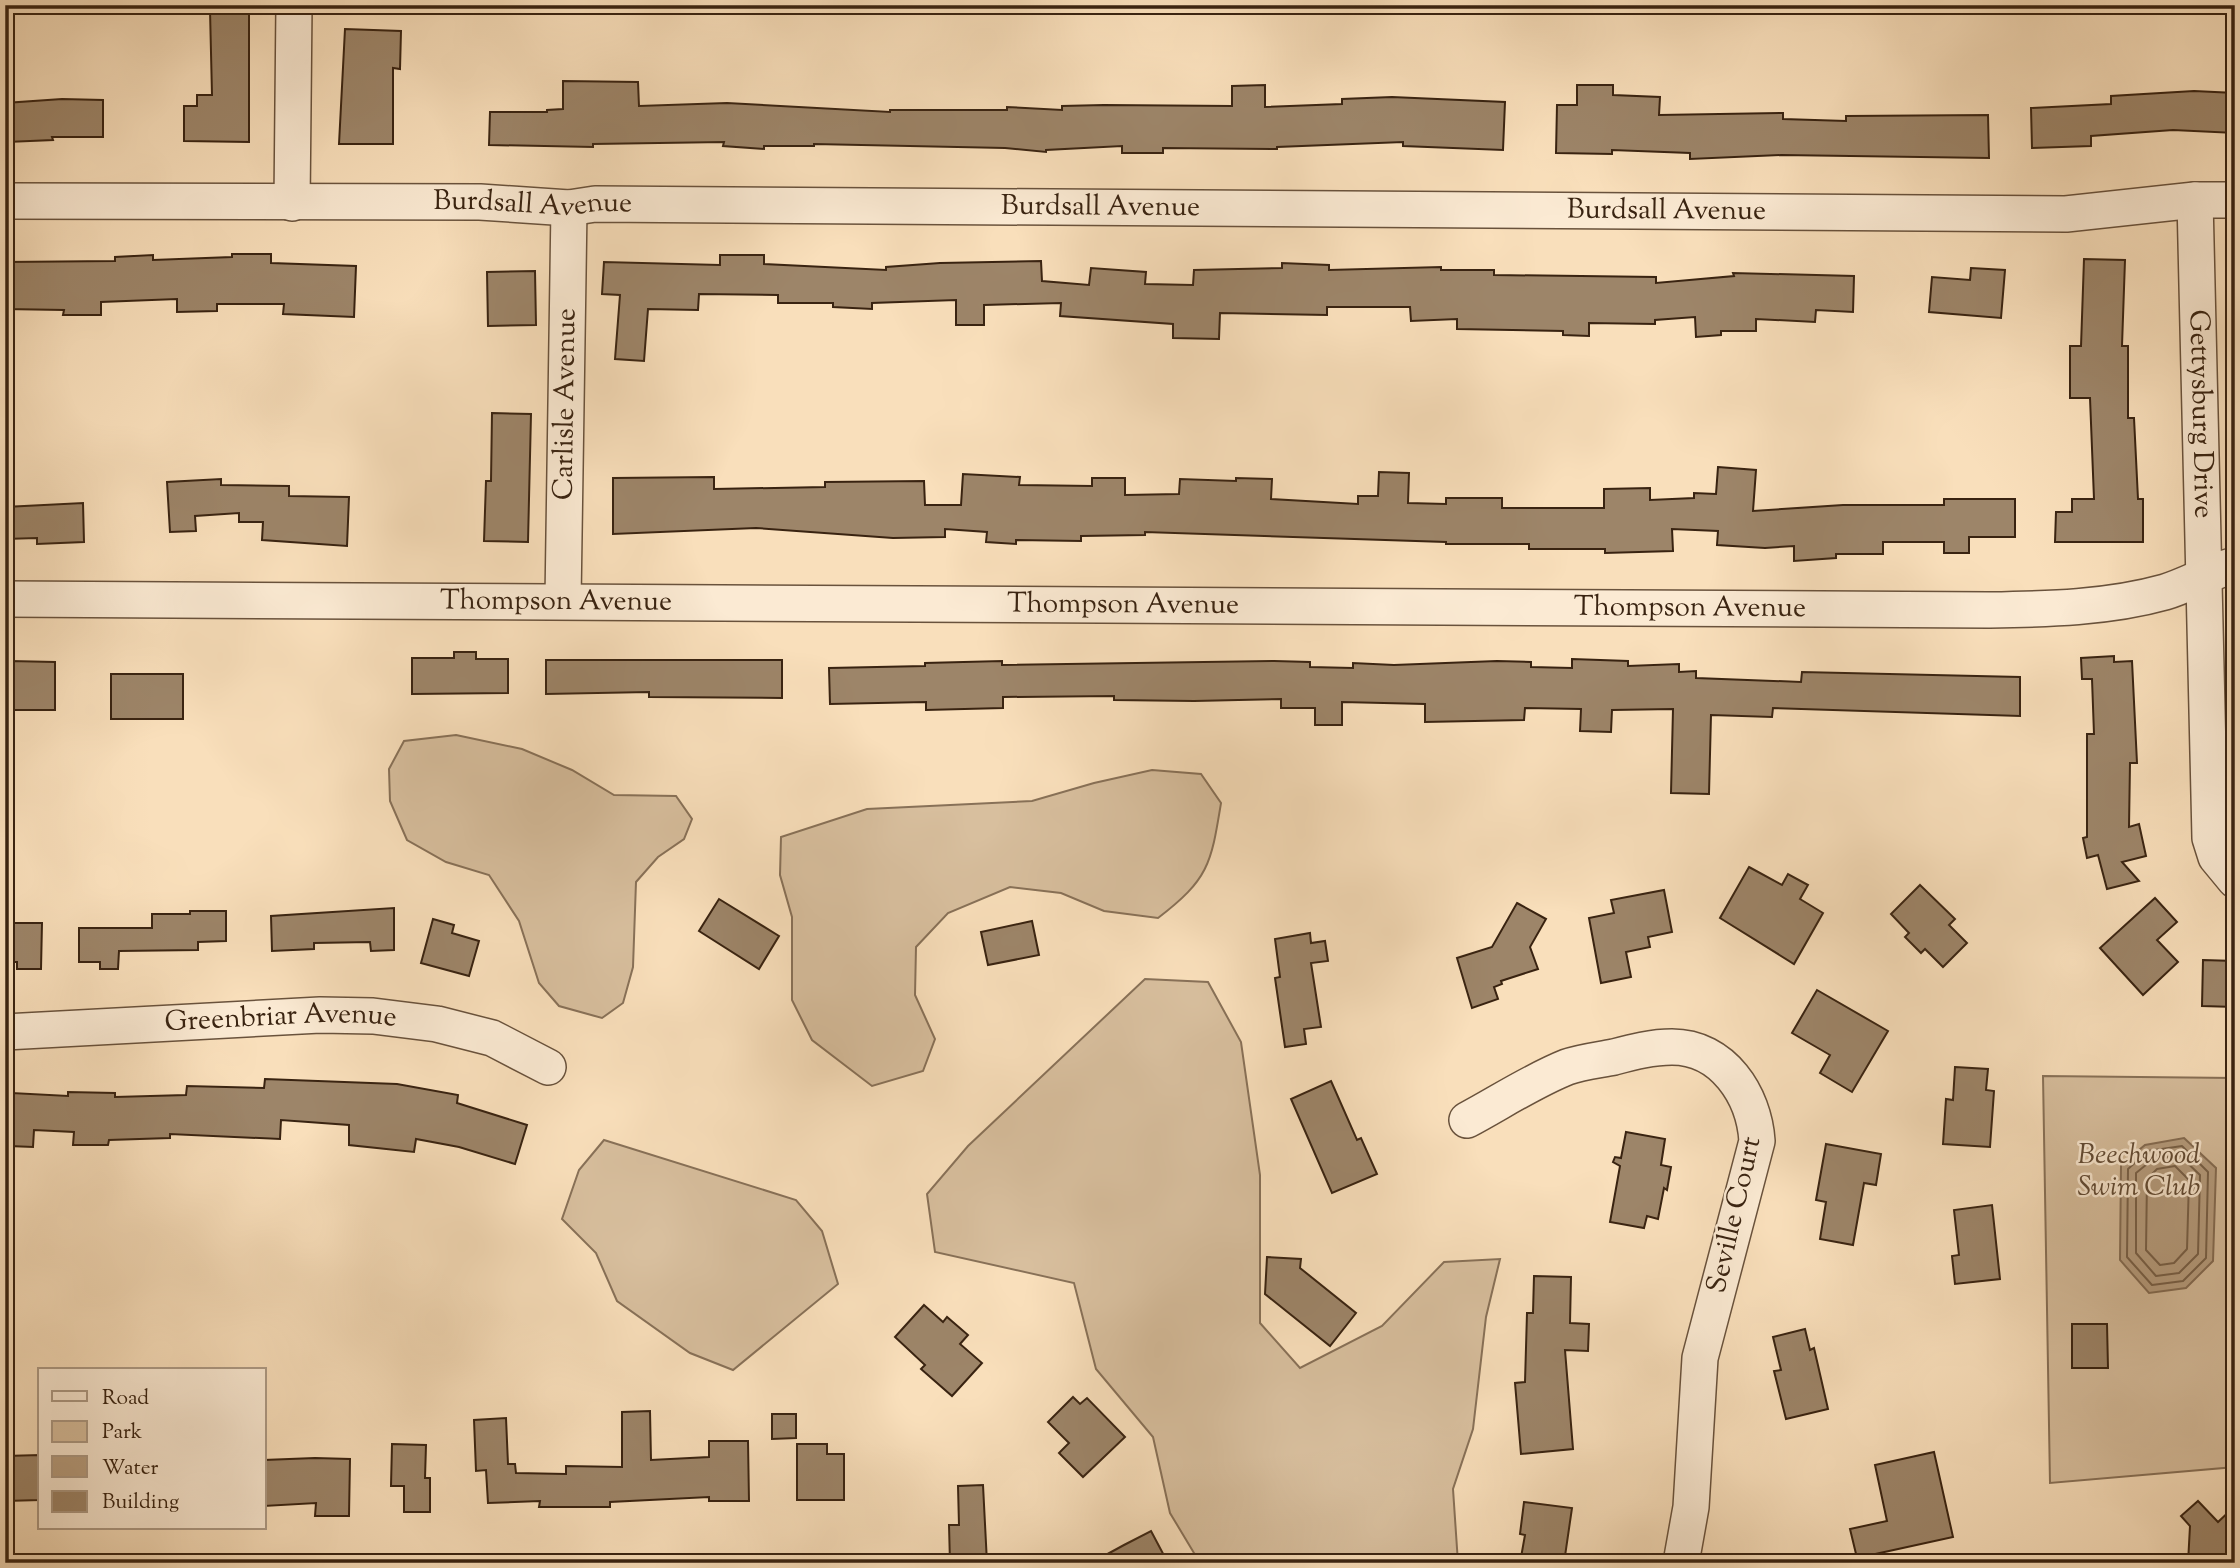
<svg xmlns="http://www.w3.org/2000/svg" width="2240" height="1568" font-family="'Sorts Mill Goudy',serif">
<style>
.green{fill:#d8bf9e;stroke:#887158;stroke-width:2}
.water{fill:#b89f81;stroke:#856d54;stroke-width:2}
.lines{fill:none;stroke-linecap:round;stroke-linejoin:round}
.shore{stroke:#786149;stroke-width:2}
.building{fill:#9d8569;stroke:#392311;stroke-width:2}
.minor-casing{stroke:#69523c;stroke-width:38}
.minor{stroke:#fbead3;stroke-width:35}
.labels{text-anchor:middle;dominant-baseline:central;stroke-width:5;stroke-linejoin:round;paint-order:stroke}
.street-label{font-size:28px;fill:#392311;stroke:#fbead3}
.park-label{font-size:28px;font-style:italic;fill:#614a34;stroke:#fbead3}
</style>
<rect width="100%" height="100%" fill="#f9dfbb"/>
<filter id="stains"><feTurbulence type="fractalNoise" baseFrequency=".00286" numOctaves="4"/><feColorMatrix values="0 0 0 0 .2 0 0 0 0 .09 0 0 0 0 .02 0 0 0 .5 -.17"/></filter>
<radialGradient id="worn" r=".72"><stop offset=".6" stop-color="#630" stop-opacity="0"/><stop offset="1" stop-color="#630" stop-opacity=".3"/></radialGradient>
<g class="green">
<path d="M456 735 522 749 572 770 614 795 676 796 692 819 684 839 658 857 636 882 633 967 623 1003 602 1018 559 1006 539 983 519 921 489 875 446 862 407 840 390 801 389 769 404 741Z"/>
<path d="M1152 770 1201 774 1221 803C1211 864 1209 879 1158 918L1104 911 1061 893 1010 887 948 913 916 947 915 995 935 1039 923 1071 872 1086 812 1040 792 1000V917L780 875 781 837 867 809 1032 801 1094 783Z"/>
<path d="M1145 979 1208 982 1241 1042 1260 1175V1323L1300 1368 1382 1326 1444 1262 1500 1259 1486 1317 1473 1429 1453 1489 1458 1563H1200L1170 1513 1153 1437 1096 1369 1074 1283 935 1252 927 1194 968 1146Z"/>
<path d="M2043 1076 2235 1078V1467L2050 1483Z"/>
<path d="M604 1140 796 1200 822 1231 838 1284 733 1370 690 1353 617 1301 596 1253 562 1219 579 1170Z"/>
</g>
<path class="water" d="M2184 1138 2216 1168 2213 1261 2186 1288 2149 1293 2120 1260 2121 1165 2145 1145Z"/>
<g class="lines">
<g class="shore">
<path d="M2182 1146 2208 1172 2206 1258 2183 1281 2152 1285 2127 1257 2128 1169 2148 1151Z"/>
<path d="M2179 1155 2200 1175 2198 1254 2179 1273 2156 1276 2136 1253V1173L2152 1160Z"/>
<path d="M2175 1166 2189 1180 2187 1249 2174 1263 2160 1265 2146 1250 2147 1179 2157 1169Z"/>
</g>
</g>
<g class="building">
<path d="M249 9V142L184 141V106H197V95H212L210 10Z"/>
<path d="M345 29 401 31 400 69 393 68V144H339Z"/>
<path d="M563 81 638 82 639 106 727 103 890 112V110H1007V107L1062 110V106L1104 105 1232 106V86L1265 85V107L1342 104V99L1392 97 1505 102 1503 150 1403 146V142L1277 147V149L1163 148V153H1122V146L1046 150V152L1005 148 814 144V146H764V149L723 146 724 142 593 144V147L489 145 490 112H547V110L563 109Z"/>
<path d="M1577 85H1613V95L1660 97 1659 115 1783 113V119L1846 121V116L1988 115 1989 158 1781 155 1690 159V153L1612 150V154L1556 153 1557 105H1577Z"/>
<path d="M2194 91 2235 93V133L2173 130 2091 136V146L2032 148 2031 108 2111 104V96Z"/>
<path d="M62 99 103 100V137H52L53 140 7 142 5 103Z"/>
<path d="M232 254H271V263L356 266 354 317 283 314 284 304H217V311L177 312V299L101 302V315H63L64 310 5 309V262L115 261V257L153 255V260L232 257Z"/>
<path d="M720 255H764V264L886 270V267L940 263 1041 261 1042 281 1089 285 1091 268 1146 272 1145 284 1193 285 1194 270 1282 268V263L1329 265V270L1441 267V270H1494V275L1656 277V283L1734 276 1733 273 1854 276 1853 312 1816 310 1815 322 1756 319V331H1721V335L1696 337 1695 317 1655 320V324L1589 323V336L1563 335V331L1457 329V319L1411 321 1410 307H1327V315L1220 313 1219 339 1173 338V324L1060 316 1061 303 984 305V325H956V300L872 303V309L833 307V303H778V295L699 294 698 310 648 309 644 361 615 359 620 295 602 294 604 262 720 265Z"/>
<path d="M2084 259 2125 260 2122 346H2128V418H2134L2138 499H2143V542H2055L2056 512H2072V499H2094L2090 398H2070V346H2081Z"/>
<path d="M1971 268 2005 270 2001 318 1929 312 1932 277 1970 280Z"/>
<path d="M535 271 536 325 488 326 487 272Z"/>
<path d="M492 413 531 414 528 542 484 541 486 481H491Z"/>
<path d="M1718 467 1756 470 1753 511 1843 505H1944V499H2015V537H1969V553H1944V542H1883V554H1836V558L1794 561V546L1765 548 1717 545 1718 531 1672 529 1673 551 1605 553V549H1529V544H1446V542L1145 532V535L1081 536V541L1016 540V544L986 542 987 532 945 529V537L893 538 756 528 613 534V478L714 477V489L825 487V482L924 481 925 505H961L963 474 1020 477 1019 485 1092 486V478H1125V495L1179 494 1180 479 1236 481V478L1272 479 1271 499 1358 504V496H1378L1379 472 1409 473 1408 503 1446 504V498H1502V508H1604V489L1650 488V500L1694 498V493L1716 494Z"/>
<path d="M221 479V485L289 486V496L349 497 347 546 262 540 263 522H239V513L195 516 196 531 170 532 167 482Z"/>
<path d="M83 503 84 542 37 544V538L5 539V507Z"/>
<path d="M454 652H476V659H508V693L412 694V658H454Z"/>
<path d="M2114 656V662L2132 661 2137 763H2130L2129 827 2139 824 2146 856 2122 862 2139 881 2107 889 2098 855 2087 858 2083 838 2087 837V734H2094L2092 679H2082L2081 658Z"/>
<path d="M1572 659 1628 661V666L1679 664V672L1696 671V678L1801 682 1802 672 2020 677V716L1773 708 1772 717 1711 715 1709 794 1671 793 1673 709 1612 710 1611 732 1580 731 1581 709 1525 708 1524 720 1425 722V704L1342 702V725H1315V708H1281V699L1194 701 1114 700V696L1003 697V708L926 710V702L830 704 829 668 925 666V663L1002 661V665L1274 661 1310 662V667L1353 668V663L1394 665 1497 661 1531 662V667L1572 668Z"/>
<path d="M546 660H782V698L649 697V692L546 694Z"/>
<path d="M10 661 55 662V710H5V663Z"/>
<rect x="111" y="674" width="72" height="45"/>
<path d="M1749 867 1782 885 1788 874 1808 885 1800 899 1823 913 1794 964 1720 918Z"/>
<path d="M1920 885 1955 919 1949 925 1967 943 1943 967 1925 949 1921 953 1905 937 1909 933 1891 914Z"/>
<path d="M1664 890 1672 932 1648 937 1650 947 1626 952 1631 977 1601 983 1589 918 1614 913 1611 900Z"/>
<path d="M2155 898 2177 922 2157 940 2178 962 2143 995 2100 948Z"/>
<path d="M719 899 779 936 759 969 699 931Z"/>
<path d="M1517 903 1546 919 1530 947 1538 969 1501 981 1502 984 1494 987 1498 999 1472 1008 1457 958 1492 947Z"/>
<path d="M394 908V950L371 951 370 942 314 943V949L272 951 271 916Z"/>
<path d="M190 911H226V941L198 942V950L119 951 118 969H100V962H79V928H152V914H190Z"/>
<path d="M433 919 454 925 452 933 479 941 469 976 421 963Z"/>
<path d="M1032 921 1039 955 988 965 981 932Z"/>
<path d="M5 923H42L41 969H17V962H5Z"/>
<path d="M1310 933 1311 943 1325 941 1328 961 1311 963 1321 1027 1304 1029 1306 1044 1285 1047 1275 978 1280 977 1275 939Z"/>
<path d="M2203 960 2235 961V1007L2202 1006Z"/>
<path d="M1817 990 1888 1031 1852 1092 1820 1073 1830 1055 1792 1033Z"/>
<path d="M1955 1067 1988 1069 1986 1090 1994 1091 1990 1147 1943 1144 1946 1099 1953 1100Z"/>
<path d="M265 1079 397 1084 458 1095 457 1103 527 1125 515 1164 459 1147 416 1139 414 1152 349 1145V1125L281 1120 280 1139 170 1134V1138L109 1140 108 1145H73L74 1132 34 1130 33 1147 9 1146 12 1093 68 1096V1092L115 1093V1097L186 1095 187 1086 264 1088Z"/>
<path d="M1331 1081 1357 1140 1361 1138 1377 1174 1332 1193 1291 1099Z"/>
<path d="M1626 1132 1665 1139 1661 1165 1671 1167 1667 1190 1664 1188 1658 1219 1647 1216 1644 1228 1610 1222 1620 1166 1613 1162 1615 1157 1621 1158Z"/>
<path d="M1826 1144 1881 1154 1876 1185 1864 1183 1853 1245 1820 1239 1826 1202 1816 1200Z"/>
<path d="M1992 1205 2000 1279 1955 1284 1952 1256 1959 1255 1954 1210Z"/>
<path d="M1267 1257 1301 1259 1300 1268 1356 1313 1330 1346 1265 1294Z"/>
<path d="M1534 1276 1571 1277 1570 1323 1589 1324 1588 1351 1565 1350 1573 1449 1521 1454 1515 1383 1525 1382 1527 1313H1533Z"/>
<path d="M924 1305 943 1322 947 1317 968 1335 960 1344 982 1363 952 1396 921 1369 925 1365 895 1337Z"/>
<path d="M2072 1324H2107L2108 1368H2072Z"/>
<path d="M1805 1329 1810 1350 1814 1348 1828 1409 1786 1419 1774 1371 1781 1370 1773 1337Z"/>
<path d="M1073 1397 1080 1404 1087 1398 1125 1437 1083 1477 1059 1453 1069 1443 1048 1422Z"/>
<path d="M650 1411 651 1460 709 1457V1441H748L749 1501H709V1497L610 1502V1507H539L540 1501 488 1503 486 1470 476 1471 474 1420 506 1418 508 1464H515L516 1473 566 1474V1466L622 1467V1412Z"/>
<path d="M772 1414H796V1438L772 1439Z"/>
<path d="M392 1444 426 1445 425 1478H430V1512H404V1486H391Z"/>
<path d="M797 1444H827V1454H844V1500H797Z"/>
<path d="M1934 1452 1953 1537 1857 1558 1850 1529 1887 1521 1875 1465Z"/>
<path d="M40 1455V1500L5 1501V1456Z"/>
<path d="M315 1458 350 1459 349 1516H315L316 1503 264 1506V1460Z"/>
<path d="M983 1485 987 1563H950L949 1525H959L958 1486Z"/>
<path d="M2198 1501 2218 1522 2235 1506V1563H2188L2190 1526 2181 1516Z"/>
<path d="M1524 1502 1572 1508 1564 1563H1520L1525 1535 1520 1534Z"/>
<path d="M1151 1531 1168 1563H1091L1124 1545Z"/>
</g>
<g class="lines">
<defs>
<g id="minor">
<path id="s1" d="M2195 200 2210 838 2216 857 2235 880"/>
<path id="s2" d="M5 201 480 202 569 208 595 204 2066 214 2195 200H2235"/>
<path d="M292 203 294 5"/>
<path id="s3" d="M5 599 1989 610C2047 609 2108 608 2165 592 2188 585 2209 572 2235 565"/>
<path id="s4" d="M563 600 569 208"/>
<path id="s5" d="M5 1032 320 1015 373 1016 437 1024 492 1038 548 1067"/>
<path d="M1467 1120C1499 1103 1532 1081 1567 1067 1581 1062 1599 1060 1614 1057 1633 1052 1652 1047 1672 1047 1723 1047 1754 1095 1757 1141L1700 1358 1691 1507 1681 1563"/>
</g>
</defs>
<use href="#minor" class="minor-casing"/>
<use href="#minor" class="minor"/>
</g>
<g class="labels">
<g class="street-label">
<text stroke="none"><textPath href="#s2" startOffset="528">Burdsall Avenue</textPath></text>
<text stroke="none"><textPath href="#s2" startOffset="1096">Burdsall Avenue</textPath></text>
<text stroke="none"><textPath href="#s2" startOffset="1662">Burdsall Avenue</textPath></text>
<text stroke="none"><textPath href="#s4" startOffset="196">Carlisle Avenue</textPath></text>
<text stroke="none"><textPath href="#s1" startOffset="214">Gettysburg Drive</textPath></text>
<text stroke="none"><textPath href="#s3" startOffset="551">Thompson Avenue</textPath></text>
<text stroke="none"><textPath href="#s3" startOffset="1118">Thompson Avenue</textPath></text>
<text stroke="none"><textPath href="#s3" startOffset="1685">Thompson Avenue</textPath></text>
<text stroke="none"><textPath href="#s5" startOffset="276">Greenbriar Avenue</textPath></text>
<text transform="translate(1735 1215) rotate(-77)">Seville Court</text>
</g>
<g class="park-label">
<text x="2139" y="1156">Beechwood<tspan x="2139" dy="32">Swim Club</tspan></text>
</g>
</g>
<rect width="2240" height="1568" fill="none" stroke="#f9dfbb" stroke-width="28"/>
<rect x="7" y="7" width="2226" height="1554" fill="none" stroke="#392311" stroke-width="3.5"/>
<rect x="14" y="14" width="2212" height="1540" fill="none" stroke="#392311" stroke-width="2"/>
<rect x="38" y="1368" width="228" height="161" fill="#fbead3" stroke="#ad9a85" stroke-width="2"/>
<rect x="52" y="1391" width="35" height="10" fill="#fbead3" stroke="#ad9a85" stroke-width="2"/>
<text x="102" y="1404" font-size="21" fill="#392311">Road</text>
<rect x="52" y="1421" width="35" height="21" fill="#d8bf9e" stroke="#ad9a85" stroke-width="2"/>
<text x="102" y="1438" font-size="21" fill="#392311">Park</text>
<rect x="52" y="1456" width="35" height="21" fill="#b89f81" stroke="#ad9a85" stroke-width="2"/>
<text x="102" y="1474" font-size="21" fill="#392311">Water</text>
<rect x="52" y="1491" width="35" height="21" fill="#9d8569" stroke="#ad9a85" stroke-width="2"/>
<text x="102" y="1508" font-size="21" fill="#392311">Building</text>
<rect width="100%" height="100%" filter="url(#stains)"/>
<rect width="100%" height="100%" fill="url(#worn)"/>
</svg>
